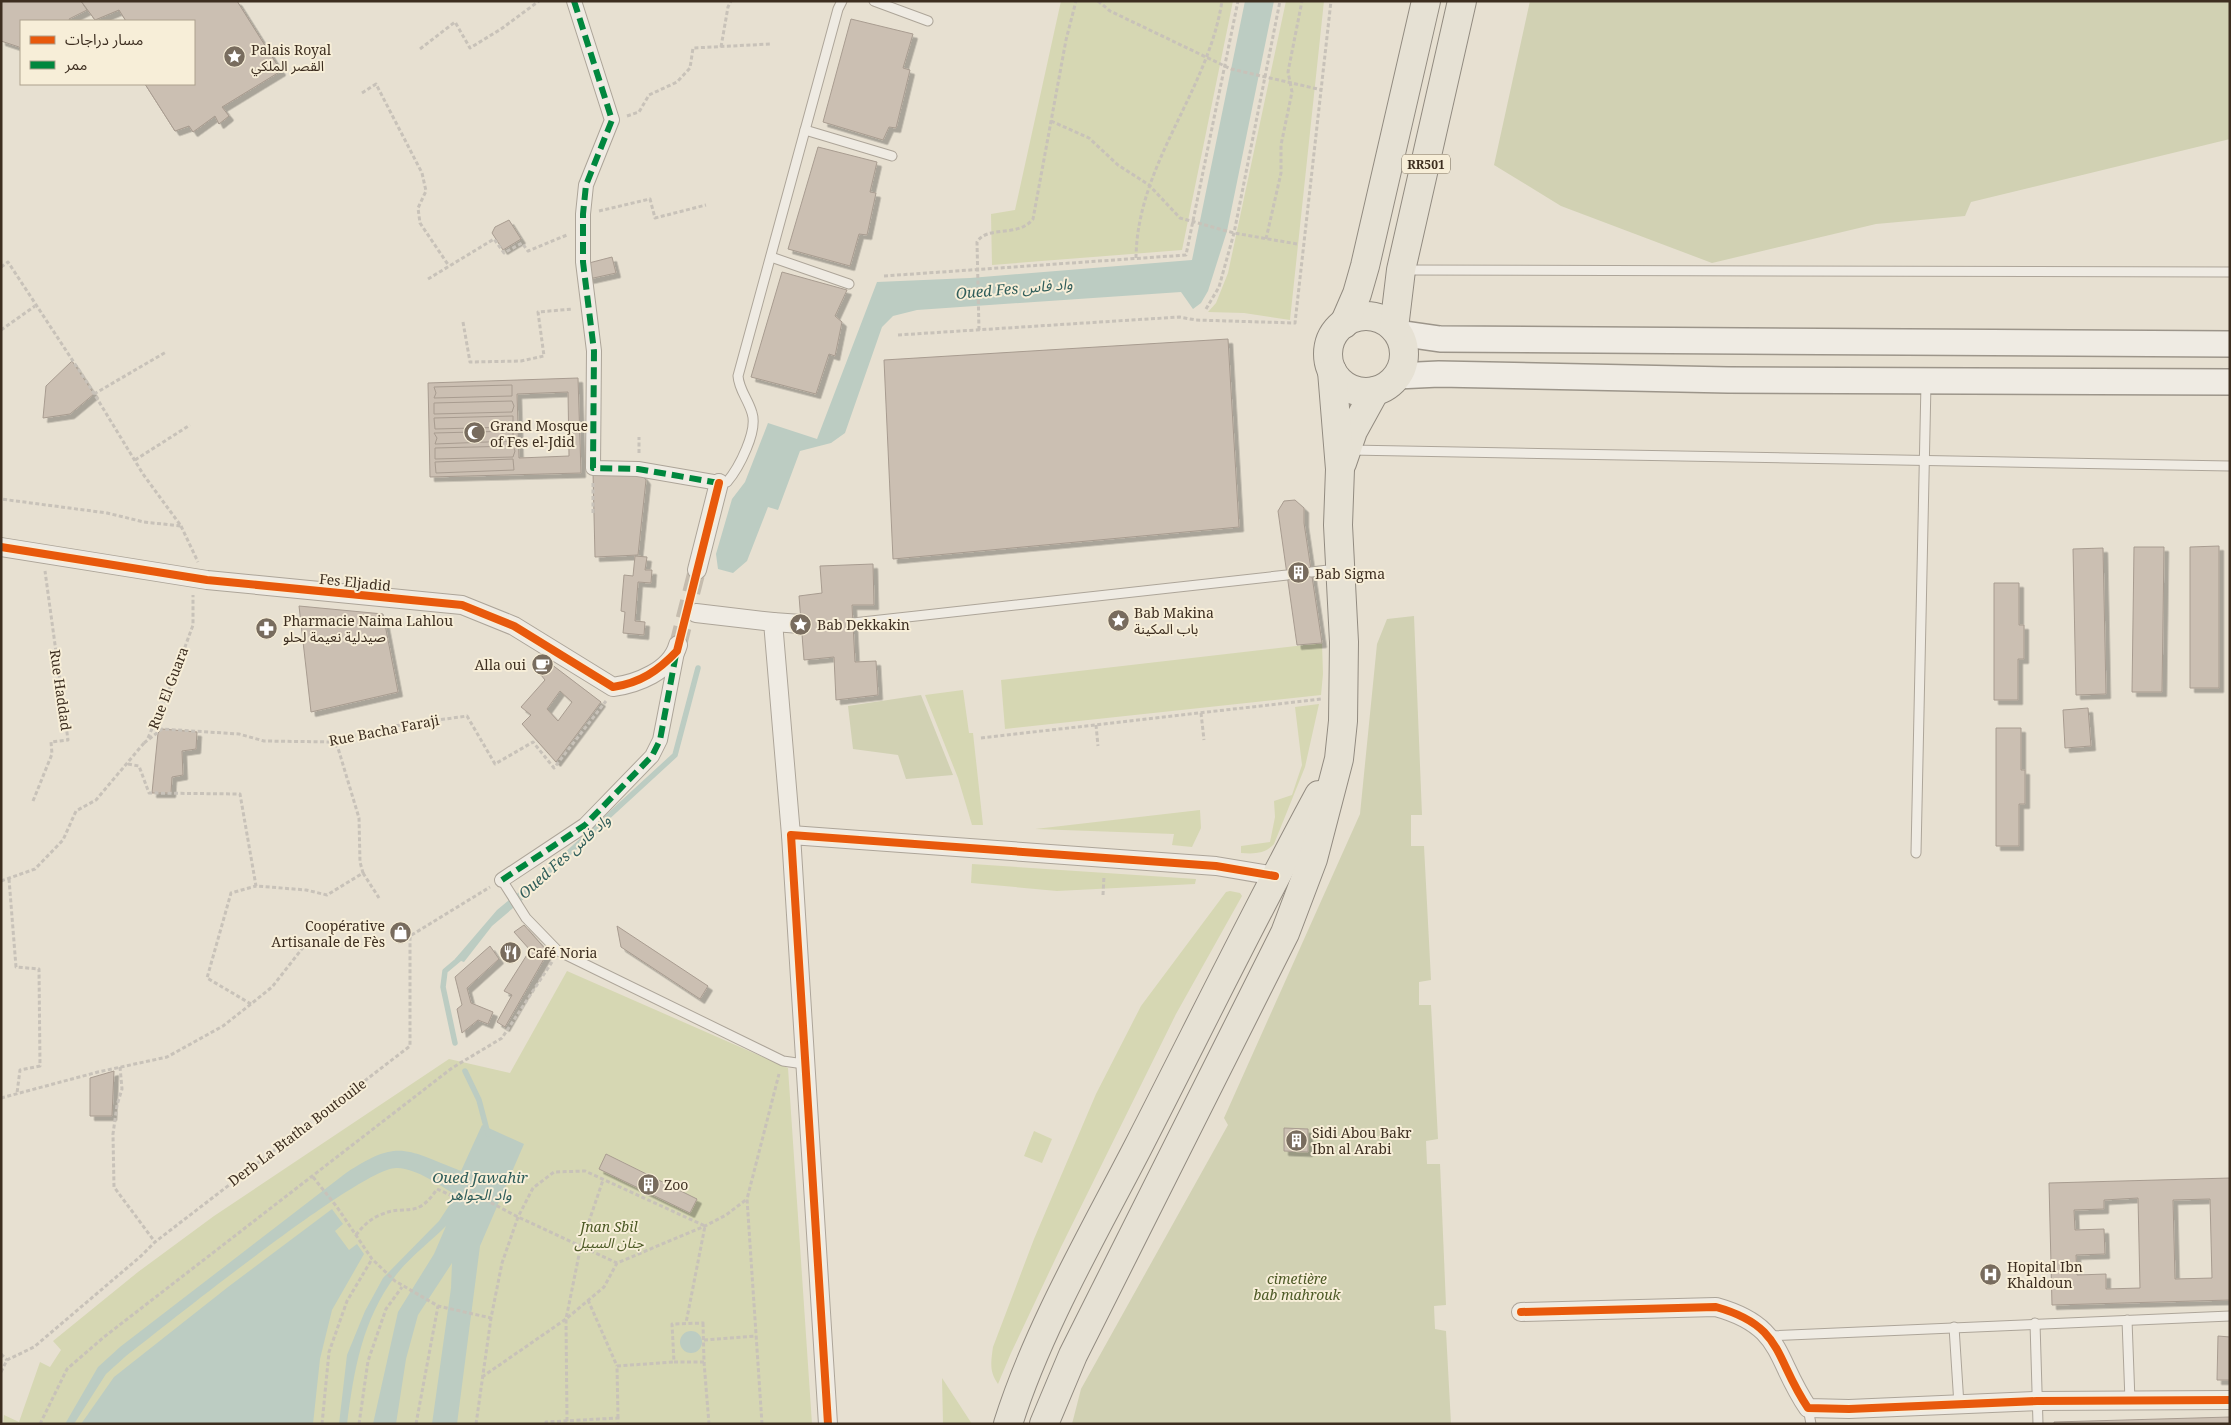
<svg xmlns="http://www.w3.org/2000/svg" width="2231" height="1425" font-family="'Noto Serif','Noto Sans Arabic',serif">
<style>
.green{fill:#d6d7b3}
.cemetery{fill:#d1d1b3}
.water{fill:#bcccc2}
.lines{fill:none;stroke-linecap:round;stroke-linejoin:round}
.stream{stroke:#bcccc2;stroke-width:5.5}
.building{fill:#cbbfb2;stroke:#a89c90;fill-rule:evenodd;filter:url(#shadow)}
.minor-tunnel{stroke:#c5bcae;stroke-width:18;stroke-dasharray:18 9;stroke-linecap:butt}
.service-casing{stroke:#ada599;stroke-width:11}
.pedestrian-casing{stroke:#ada599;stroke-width:16}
.minor-casing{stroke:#ada599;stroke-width:20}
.secondary-casing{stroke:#9c958a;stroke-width:28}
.primary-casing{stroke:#928b80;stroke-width:30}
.path{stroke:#c8c2b9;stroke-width:3;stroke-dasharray:4 2.5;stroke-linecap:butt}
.service{stroke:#efebe3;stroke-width:9}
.pedestrian{stroke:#efebe3;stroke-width:14}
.minor{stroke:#efebe3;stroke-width:18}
.secondary{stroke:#efebe3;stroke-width:25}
.primary{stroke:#e6e1d4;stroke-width:28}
.quiet{stroke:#00873e;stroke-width:6;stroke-dasharray:12 6;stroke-linecap:butt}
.cycleway-casing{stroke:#f7eed8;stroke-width:11}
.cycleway{stroke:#e8590c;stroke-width:8}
.labels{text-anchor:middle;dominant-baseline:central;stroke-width:4;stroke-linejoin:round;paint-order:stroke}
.shield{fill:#f7eed8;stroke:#756857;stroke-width:1}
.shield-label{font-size:12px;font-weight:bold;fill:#3d2e20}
.poi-label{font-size:14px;fill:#3d2e20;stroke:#f7eed8;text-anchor:start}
.street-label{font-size:14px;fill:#3d2e20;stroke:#f7eed8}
.park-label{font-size:14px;font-style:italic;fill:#4d5a26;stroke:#f7eed8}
.water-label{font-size:15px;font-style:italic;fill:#2f5d5a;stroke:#f7eed8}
</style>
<defs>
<filter id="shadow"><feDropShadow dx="4.5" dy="4.5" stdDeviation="0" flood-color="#0004"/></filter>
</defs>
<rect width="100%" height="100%" fill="#e7e0d1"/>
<g class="green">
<path d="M1061 1H1233L1182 250 992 265 991 214 1015 210Z"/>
<path d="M1286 1H1324L1290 320 1244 313 1208 312 1216 303 1228 273Z"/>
<path d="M1322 643 1323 674 1321 695 1005 729 1001 680Z"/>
<path d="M963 690 969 733H973L983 825H972L958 778 925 695Z"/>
<path d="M1319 704 1305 767 1274 844C1265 854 1254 854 1241 853V846L1270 842 1275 817 1274 801 1292 795 1302 765 1295 707Z"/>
<path d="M1200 810 1201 828 1192 847 1172 845 1174 834 1035 829Z"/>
<path d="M972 864 1196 879 1195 884 1057 891 971 883Z"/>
<path d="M1230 891 1240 893 1242 896 1176 1014 1061 1247 1011 1353 998 1384C989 1371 991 1362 993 1347L1034 1239 1096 1094 1141 1006 1226 892Z"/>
<path d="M567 971 788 1068 812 1424H3L4 1415 19 1422 40 1362 50 1367 61 1350 53 1341 138 1272 214 1216 449 1059 510 1073Z"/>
<path d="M1034 1131 1052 1139 1042 1163 1024 1156Z"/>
<path d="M942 1378 972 1424H943Z"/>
</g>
<g class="cemetery">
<path d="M1530 1H2230V139L1971 202 1965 216 1876 224 1712 263 1561 206 1494 165Z"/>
<path d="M1414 616 1422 815H1411V846H1424L1431 980 1419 982V1005H1431L1438 1139 1426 1141 1427 1164H1440L1446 1305 1434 1306 1435 1329 1446 1331 1451 1424H1072L1081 1389 1228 1125 1224 1118 1360 814 1377 644 1387 619Z"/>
<path d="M921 695 953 775 906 779 898 755 853 749 848 706Z"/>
</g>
<g class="water">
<path d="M1245 1H1274L1227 231 1208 291 1201 303 1193 309 1181 292 917 310 893 316 882 327 845 433 831 443 800 451 778 510 768 507 747 561 733 573 718 569 716 554 732 499 745 482 768 423 817 439 877 282 970 278 1192 260Z"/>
<path d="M541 874 546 880 492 926 464 962 455 959 497 910Z"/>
<path d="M482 1125 524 1144 480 1246 457 1424H432L451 1288 452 1263 418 1315 406 1359 396 1424H373L398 1312 434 1254 446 1226C430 1242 410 1257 396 1275 362 1320 354 1370 347 1424H339L347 1355 365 1311 383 1278 439 1221 456 1195C439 1185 418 1169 397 1168 364 1165 165 1326 126 1356L106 1374 74 1424H65L98 1367 120 1347 346 1173C399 1138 406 1150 461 1171Z"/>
<path d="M332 1209 343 1224 335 1231 349 1250 357 1244 364 1254 332 1310 320 1359 313 1424H81L114 1377 228 1287Z"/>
<circle cx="691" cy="1342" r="11"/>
</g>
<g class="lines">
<g class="stream">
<path d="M539 880 675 755 698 668"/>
<path d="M455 1043 443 987 445 971 464 955"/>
<path d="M465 1071 479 1100 488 1134"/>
</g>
</g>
<g class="building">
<path d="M1 1H81L87 10 69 19 70 21H21V51L19 47 1 41Z"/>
<path d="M81 1H237L281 71 222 107 229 116 219 124 215 116 193 132 189 126 175 131 145 84H194V21H126L119 10 95 20Z"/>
<path d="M81 1H237L281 71 222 107 229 116 219 124 215 116 193 132 189 126 175 131 145 84H194V21H126L119 10 95 20Z"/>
<path d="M851 19 913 34 903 68 910 70 896 128 889 127 883 140 823 122Z"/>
<path d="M818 147 877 162 870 192 876 193 867 235 859 234 850 266 788 249Z"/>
<path d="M509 220 521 239 503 250 492 233 495 227Z"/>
<path d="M612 257 616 273 589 279 585 264Z"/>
<path d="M782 272 847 290 835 316 842 322 835 356 829 354 816 394 751 377Z"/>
<path d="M1228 339 1239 527 893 559 884 360Z"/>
<path d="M72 361 94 394 70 414 43 418 46 386Z"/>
<path d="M578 378 581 473 430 477 428 383ZM568 392 569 456 519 458 517 394Z"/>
<path d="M512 385V396L434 398 436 393 434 387Z"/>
<path d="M512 401 514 406 512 412 434 414V403Z"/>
<path d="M513 416V427L435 429 434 418Z"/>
<path d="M513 431V441L435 444 437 438 434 433Z"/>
<path d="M513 446 515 451 513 457 435 459V448Z"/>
<path d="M513 459 514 470 436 473 435 462Z"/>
<path d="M638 469 646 480 638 555 595 557 593 472Z"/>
<path d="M1295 500 1304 508V523L1322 643 1297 645 1278 511 1284 501Z"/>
<path d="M2219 546V688H2190V547Z"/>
<path d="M2134 547H2164L2162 692H2132Z"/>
<path d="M2103 548 2106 694 2076 695 2073 549Z"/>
<path d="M635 556 647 557 645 570H652L651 583 638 582 635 621 645 622 644 635 623 633 625 612 621 611 624 575 633 576Z"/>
<path d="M873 564 874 605H852L855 662 876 661 878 695 836 700 834 657 804 660 799 596 822 593 820 566Z"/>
<path d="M1994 583H2019V625H2024V659H2018V700H1994Z"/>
<path d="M299 606 383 614 398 692 311 712Z"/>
<path d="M551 664 601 702 556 762 522 724 531 715 521 707 545 680 541 675ZM560 691 572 702 558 721 547 709Z"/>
<path d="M2088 708 2091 746 2065 748 2063 710Z"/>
<path d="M1996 728H2021V770H2025V804H2019V846H1996Z"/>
<path d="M162 729 197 732 196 749 182 751 183 775 172 777 171 793H152L158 733Z"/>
<path d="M524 925 548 952 505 1027 497 1022 512 995 504 991 530 950 514 932Z"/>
<path d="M617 926 708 986 700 999 621 947Z"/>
<path d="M490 946 499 959 467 988 471 1003 493 1012 488 1024 478 1020 462 1033 457 1009 462 1005 455 977Z"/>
<path d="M114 1071 112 1116H90V1078Z"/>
<path d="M1284 1128 1308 1129V1152L1284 1151Z"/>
<path d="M606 1154 697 1199 690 1213 599 1169Z"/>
<path d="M2230 1178V1300L2052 1305 2049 1183ZM2138 1198 2140 1288 2106 1289V1274L2077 1275 2076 1255 2105 1254 2104 1229 2075 1230 2074 1210 2104 1209V1200ZM2210 1199 2212 1278 2175 1279 2173 1200Z"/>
<path d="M2218 1336 2230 1337V1380H2217Z"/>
<path d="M2230 1417V1424H2054V1422Z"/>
</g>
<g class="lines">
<path class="minor-tunnel" d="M678 645 697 570"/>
<defs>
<g id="service">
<path d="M874 1 928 21"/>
<path d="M805 130 892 156"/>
<path d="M771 257 849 284"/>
<path d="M1405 270 2230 272"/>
<path d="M1350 450 2230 466"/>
<path d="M719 483 727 482C739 468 758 431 752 413 748 399 739 390 738 376L838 9 842 1"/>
<path d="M1311 572 1337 569"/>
<path d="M853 623 1287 575"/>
<path d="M1916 853 1926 383"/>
<path d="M502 880 526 918 558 951 783 1061 804 1064"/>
<path d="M2127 1320 2130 1401"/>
<path d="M2035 1323 2038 1424"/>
<path d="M1954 1327 1959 1405"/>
<path d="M1768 1336 2230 1316"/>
<path d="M1808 1408 1811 1424"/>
</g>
<g id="pedestrian">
<path d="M574 1 612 120 586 185 583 214V262L594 351 593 468 638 469 719 483"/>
<path d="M502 880 585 825 652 756 660 740 677 652"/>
</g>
<g id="minor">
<path d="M1 547 207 580 462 605 514 626 613 687C636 684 671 671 678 645"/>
<path d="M697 570 719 483"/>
<path d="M696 613 773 622 791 835"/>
<path d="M773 622 801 624"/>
<path d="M1521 1312 1716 1307C1784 1326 1774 1358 1808 1408L1849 1409 2037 1401 2230 1400"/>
<path d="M828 1424 791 835 1216 866 1275 876"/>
</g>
<g id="secondary">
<path d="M1398 333 1440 339 2230 344"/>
<path d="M1397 376 1439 374 1728 380 2230 382"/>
</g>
<g id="primary">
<circle cx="1366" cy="354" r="38"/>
<path d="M1344 324 1357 294 1365 266 1426 1"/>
<path d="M1394 328 1401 270 1462 1"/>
<path d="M1342 463 1353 431 1375 391"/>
<path d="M1008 1424C1037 1331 1093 1234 1138 1147 1198 1030 1256 911 1319 795"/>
<path d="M1044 1424 1073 1355 1285 933 1313 859 1339 759 1343 721 1344 642 1338 525 1340 469 1332 371"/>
</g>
</defs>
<use href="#service" class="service-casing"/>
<use href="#pedestrian" class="pedestrian-casing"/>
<use href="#minor" class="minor-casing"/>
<use href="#secondary" class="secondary-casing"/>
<use href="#primary" class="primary-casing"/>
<g class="path">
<path d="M1098 1 1110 11 1231 69 1322 90"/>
<path d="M721 47 728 7 731 1"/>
<path d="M420 49 455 22 470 48 501 29 539 1"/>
<path d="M362 93 376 84 422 173 426 191 418 208 420 223 449 266"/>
<path d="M627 116 639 112 649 95 677 82 690 68 693 48 770 44"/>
<path d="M1051 121 1089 138 1118 165 1149 185 1180 218 1234 233 1297 244"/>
<path d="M599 211 650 199 655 218 706 205"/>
<path d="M1266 239 1281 173V145L1292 92 1288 72 1302 1"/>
<path d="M1136 258C1137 164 1208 92 1222 1"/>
<path d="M1 267 8 262 90 387 143 474 181 526 144 522 107 513 1 499"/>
<path d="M884 276 1186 255 1238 1"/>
<path d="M428 279 494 239 504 253 522 243 528 251 567 235"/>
<path d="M1206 309 1219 287 1234 233 1280 1"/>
<path d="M463 322 470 362 521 361 544 356 538 312 573 309"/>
<path d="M1 330 35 306"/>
<path d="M979 330 977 242C987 225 1018 238 1033 219L1066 40 1076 1"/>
<path d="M898 335 1179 317 1196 320 1295 323 1331 1"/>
<path d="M94 394 166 352"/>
<path d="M639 453V437"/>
<path d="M135 460 190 425"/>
<path d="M593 483V513"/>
<path d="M181 526 198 562"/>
<path d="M1201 713 1204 740"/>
<path d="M1096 725 1098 746"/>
<path d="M148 738 173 680 193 625V595"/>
<path d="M981 738 1321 699"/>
<path d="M144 743 162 729 239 734 264 741 333 742 387 727 467 716 495 764 533 742 554 768 606 701"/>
<path d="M128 764 139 766 149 793 240 794 256 886 306 890 327 895 363 873 360 862 359 818 338 748 333 742"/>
<path d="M33 801 52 754 51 742 68 740 45 571"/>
<path d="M363 873 379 898"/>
<path d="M9 879 16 967 39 969 40 1066 20 1070 17 1093"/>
<path d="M1 881 35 869 63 840 76 811 96 800 144 743"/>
<path d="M1103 895 1104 876"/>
<path d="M251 1004 207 978 231 893 256 886"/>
<path d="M120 1067 122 1089 117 1105 113 1134 114 1187 155 1242"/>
<path d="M1 1098 98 1072 167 1057 223 1026 251 1004 272 987 305 945"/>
<path d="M313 1177 337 1207 372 1259 395 1281 438 1306 491 1318"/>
<path d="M356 1235C362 1227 370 1219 380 1215 406 1203 416 1221 437 1189L461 1200 467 1190 518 1217 617 1263"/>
<path d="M588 1300 617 1366"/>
<path d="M703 1323 704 1362H674L672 1324Z"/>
<path d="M704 1340 756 1336"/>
<path d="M1 1354 7 1360"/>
<path d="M704 1362 709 1424"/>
<path d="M1 1372 7 1360 34 1347 141 1256 155 1242 410 1046V936L490 887"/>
<path d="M482 1377 566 1319 604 1287 617 1263 705 1226 726 1215 747 1199"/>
<path d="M618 1418 617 1366 674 1362"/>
<path d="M567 1421 566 1319 581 1245 603 1180"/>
<path d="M40 1424 67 1369 104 1337 452 1068 502 1038 552 962"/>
<path d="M322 1424 329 1352 347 1301 372 1259"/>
<path d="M359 1424 368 1361 386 1309 402 1287"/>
<path d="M416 1424 438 1306"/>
<path d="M476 1424 491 1318 502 1263 518 1217 533 1188 554 1172 585 1171 705 1226 686 1323"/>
<path d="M546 1424V1422L618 1418V1424"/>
<path d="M762 1424 747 1199 779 1074"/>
</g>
<use href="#service" class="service"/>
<use href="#pedestrian" class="pedestrian"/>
<use href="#minor" class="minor"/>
<use href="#secondary" class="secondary"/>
<use href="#primary" class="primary"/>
<g class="quiet">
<path d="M574 1 612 120 586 185 583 214V262L594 351 593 468 638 469 719 483"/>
<path d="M502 880 585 825 652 756 660 740 676 654"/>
</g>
<defs>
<g id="cycleway">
<path d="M1 547 207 580 462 605 514 626 613 687C640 683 658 671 677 651L719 483"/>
<path d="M1521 1312 1716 1307C1784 1326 1774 1358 1808 1408L1849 1409 2037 1401 2230 1400"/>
<path d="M828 1424 791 835 1216 866 1275 876"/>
</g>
</defs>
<use href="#cycleway" class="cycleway-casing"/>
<use href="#cycleway" class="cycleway"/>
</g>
<defs>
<symbol id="sight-disc" viewBox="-11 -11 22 22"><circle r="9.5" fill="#786c5e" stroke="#f7eed8"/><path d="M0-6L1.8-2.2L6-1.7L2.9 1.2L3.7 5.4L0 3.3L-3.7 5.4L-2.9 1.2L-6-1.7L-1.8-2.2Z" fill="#fff"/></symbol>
<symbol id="mosque-disc" viewBox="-11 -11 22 22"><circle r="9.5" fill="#786c5e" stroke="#f7eed8"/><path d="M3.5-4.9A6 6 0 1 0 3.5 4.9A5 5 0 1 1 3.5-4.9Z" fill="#fff"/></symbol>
<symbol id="building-disc" viewBox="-11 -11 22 22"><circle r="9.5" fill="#786c5e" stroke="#f7eed8"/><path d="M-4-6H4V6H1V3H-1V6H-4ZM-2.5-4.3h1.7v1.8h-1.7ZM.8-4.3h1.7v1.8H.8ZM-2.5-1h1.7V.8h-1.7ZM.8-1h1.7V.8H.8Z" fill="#fff"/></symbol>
<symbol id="pharmacy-disc" viewBox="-11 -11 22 22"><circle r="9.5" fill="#786c5e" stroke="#f7eed8"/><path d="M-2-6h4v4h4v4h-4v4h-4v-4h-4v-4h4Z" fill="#fff"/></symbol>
<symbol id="cafe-disc" viewBox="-11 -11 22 22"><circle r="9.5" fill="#786c5e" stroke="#f7eed8"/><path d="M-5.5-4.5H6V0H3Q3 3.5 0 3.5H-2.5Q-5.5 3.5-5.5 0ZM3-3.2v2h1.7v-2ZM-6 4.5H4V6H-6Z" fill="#fff"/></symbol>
<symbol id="shop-disc" viewBox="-11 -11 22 22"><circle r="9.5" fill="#786c5e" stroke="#f7eed8"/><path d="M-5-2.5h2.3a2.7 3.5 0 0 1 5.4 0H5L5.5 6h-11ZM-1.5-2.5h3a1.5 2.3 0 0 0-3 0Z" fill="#fff"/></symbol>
<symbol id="restaurant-disc" viewBox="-11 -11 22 22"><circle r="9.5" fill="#786c5e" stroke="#f7eed8"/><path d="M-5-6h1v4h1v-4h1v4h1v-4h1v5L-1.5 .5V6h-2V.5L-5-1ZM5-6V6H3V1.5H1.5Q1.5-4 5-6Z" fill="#fff"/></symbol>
<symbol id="hospital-disc" viewBox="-11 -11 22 22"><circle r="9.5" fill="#786c5e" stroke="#f7eed8"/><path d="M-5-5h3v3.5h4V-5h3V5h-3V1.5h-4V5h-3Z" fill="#fff"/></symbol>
</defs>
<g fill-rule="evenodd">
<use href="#sight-disc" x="222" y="44" width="25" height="25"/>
<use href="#mosque-disc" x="462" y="420" width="25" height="25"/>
<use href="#building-disc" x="1286" y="560" width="25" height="25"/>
<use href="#sight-disc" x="1106" y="608" width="25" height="25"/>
<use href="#sight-disc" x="788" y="612" width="25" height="25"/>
<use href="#pharmacy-disc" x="254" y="616" width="25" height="25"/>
<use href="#cafe-disc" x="530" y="652" width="25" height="25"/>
<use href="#shop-disc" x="388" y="920" width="25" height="25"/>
<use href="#restaurant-disc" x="498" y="940" width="25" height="25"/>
<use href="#building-disc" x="1284" y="1128" width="25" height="25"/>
<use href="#building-disc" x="636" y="1172" width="25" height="25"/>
<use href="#hospital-disc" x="1978" y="1262" width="25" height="25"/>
</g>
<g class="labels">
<rect class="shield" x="1402" y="154.5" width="48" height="19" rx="4"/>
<g class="shield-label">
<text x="1426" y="164">RR501</text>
</g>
<g class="poi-label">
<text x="251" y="49">Palais Royal<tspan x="251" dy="16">القصر الملكي</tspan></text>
<text x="490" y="425">Grand Mosque<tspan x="490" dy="16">of Fes el-Jdid</tspan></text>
<text x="1315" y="573">Bab Sigma</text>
<text x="1134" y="612">Bab Makina<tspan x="1134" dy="16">باب المكينة</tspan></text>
<text x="283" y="620">Pharmacie Naima Lahlou<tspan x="283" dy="16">صيدلية نعيمة لحلو</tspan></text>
<text x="817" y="624">Bab Dekkakin</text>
<text x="526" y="664" text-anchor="end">Alla oui</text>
<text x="385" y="925" text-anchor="end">Coopérative<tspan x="385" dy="16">Artisanale de Fès</tspan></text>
<text x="527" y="952">Café Noria</text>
<text x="1312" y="1132">Sidi Abou Bakr<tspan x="1312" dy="16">Ibn al Arabi</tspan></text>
<text x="664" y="1184">Zoo</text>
<text x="2007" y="1266">Hopital Ibn<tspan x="2007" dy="16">Khaldoun</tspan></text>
</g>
<g class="street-label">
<text transform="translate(355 582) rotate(6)">Fes Eljadid</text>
<text transform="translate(168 688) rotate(-69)">Rue El Guara</text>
<text transform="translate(61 690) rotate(82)">Rue Haddad</text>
<text transform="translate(384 730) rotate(-11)">Rue Bacha Faraji</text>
<text transform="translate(297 1132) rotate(-37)">Derb La Btatha Boutouile</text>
</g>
<g class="park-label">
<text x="609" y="1226">Jnan Sbil<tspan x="609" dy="16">جنان السبيل</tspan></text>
<text x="1297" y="1278">cimetière<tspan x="1297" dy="16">bab mahrouk</tspan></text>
</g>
<g class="water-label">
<text transform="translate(1014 288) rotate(-5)">Oued Fes واد فاس</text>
<text transform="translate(564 856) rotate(-42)">Oued Fes واد فاس</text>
<text x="480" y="1177">Oued Jawahir<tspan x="480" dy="17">واد الجواهر</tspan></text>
</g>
</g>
<rect width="2231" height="1425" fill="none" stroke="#3d2e20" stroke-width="5"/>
<rect x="20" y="20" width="175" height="65" fill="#f7eed8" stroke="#ada18e"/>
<rect x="30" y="36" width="25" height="8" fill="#e8590c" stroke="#ada18e"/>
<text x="65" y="45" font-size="15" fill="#3d2e20">مسار دراجات</text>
<rect x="30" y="61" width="25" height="8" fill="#00873e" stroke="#ada18e"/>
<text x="65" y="70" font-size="15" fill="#3d2e20">ممر</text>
</svg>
